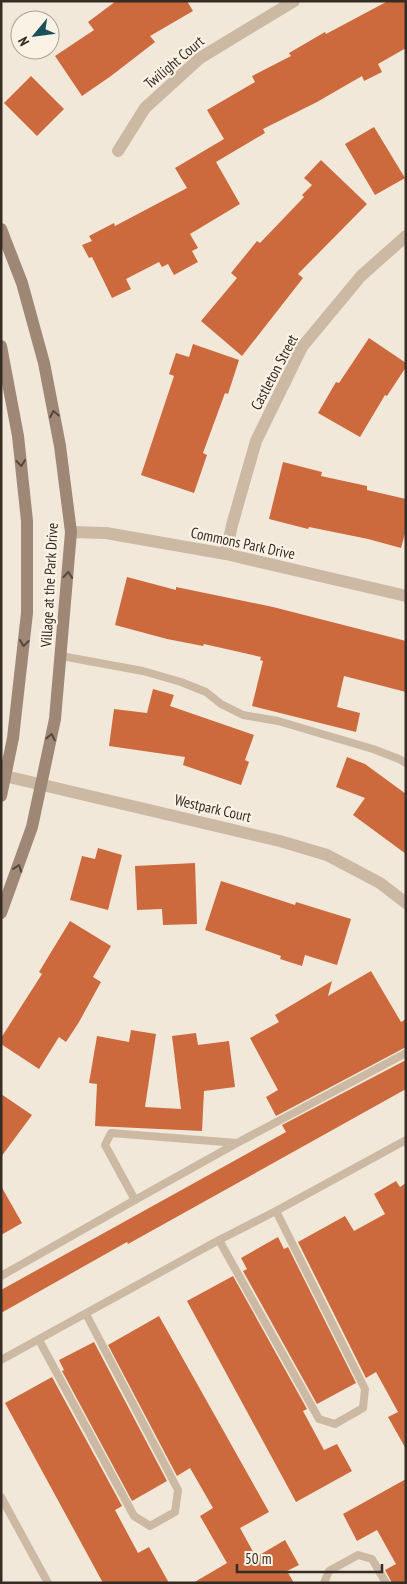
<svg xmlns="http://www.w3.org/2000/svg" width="407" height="1584" font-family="'PT Sans Narrow',sans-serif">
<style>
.building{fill:#cc6a3d}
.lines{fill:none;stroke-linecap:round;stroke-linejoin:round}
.lane{stroke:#cbb9a4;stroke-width:8}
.street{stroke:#cbb9a4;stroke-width:12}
.secondary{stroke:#9f8776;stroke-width:12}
.oneway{stroke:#56473e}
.labels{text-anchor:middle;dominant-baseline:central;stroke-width:4.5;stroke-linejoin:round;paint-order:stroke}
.street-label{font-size:15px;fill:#362c26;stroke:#faf2e5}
</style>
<rect width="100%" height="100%" fill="#f2e8d9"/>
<g class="building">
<path d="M116 1H187L193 11 150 36 155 42 111 76 82 96 55 56 94 30 88 22Z"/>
<path d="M388 1H406V48L378 64 382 72 364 81 362 76 317 102 263 129 265 133 216 162 240 204 190 234 198 248 192 251 198 262 174 275 168 264 162 267 159 262 126 279 131 289 112 298 92 257 89 258 82 245 92 241 89 236 114 223 115 226 187 188 175 168 224 139 207 110 255 82 252 76 291 56 289 53 325 32 326 34Z"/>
<path d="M31 76 64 109 37 136 4 103Z"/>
<path d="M374 127 405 178 375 195 345 144Z"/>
<path d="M321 160 367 204 298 274 303 278 242 356 201 321 237 278 231 273 257 241 260 243 304 197 302 195 312 185 304 178Z"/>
<path d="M369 338 406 363V367L387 396 385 395 360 437 318 413 336 382 339 383Z"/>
<path d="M193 344 239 360 228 394 225 393 203 453 207 455 194 493 141 475 174 376 169 374 176 353 189 357Z"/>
<path d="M283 462 322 472 321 476 367 486V490L406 499V530L401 548 368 539 309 527 308 529 269 519Z"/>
<path d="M127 577 176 590V587L273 607 406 641V692L344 676 337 707 360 713 356 732 252 706 263 661 260 660 261 657 204 644 203 646 167 639 115 625Z"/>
<path d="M153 689 174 695 170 706 254 735 245 760 249 762 241 785 183 765 185 757 109 746 114 709 147 713Z"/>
<path d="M347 757 365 764 406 794V854L353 815 365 798 336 787Z"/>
<path d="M98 848 122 855 108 910 70 900 82 856 95 859Z"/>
<path d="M195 863 197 924 163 925 162 909 137 910 135 866Z"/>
<path d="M221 881 295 905 296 902 351 919 337 965 305 955 302 966 280 959 281 956 205 930Z"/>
<path d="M70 921 111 946 93 977 101 982 79 1022 66 1042 59 1037 39 1069 1 1044V1038L42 974 39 972Z"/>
<path d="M371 971 401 1022 406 1019V1047L276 1116 266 1097 278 1090 250 1038 279 1022 275 1015 332 981 328 996Z"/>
<path d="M131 1030 156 1034 145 1107 181 1109 172 1036 196 1033 198 1045 229 1041 235 1087 204 1091 202 1131 95 1126 97 1084 89 1083 97 1036 129 1042Z"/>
<path d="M406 1060V1089L128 1244 127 1242 1 1313V1290L286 1132 282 1125Z"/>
<path d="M1 1094 32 1115 1 1157Z"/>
<path d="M396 1181 400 1187 406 1183V1449L388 1417 398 1412 376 1372 366 1378 298 1242 345 1216 354 1231 385 1214 374 1194Z"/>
<path d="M1 1186 22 1223 1 1235Z"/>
<path d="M278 1237 284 1249 288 1247 356 1383 317 1404 243 1271 247 1269 241 1258Z"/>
<path d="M233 1276 307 1409 303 1411 324 1450 337 1444 352 1471 296 1502 187 1301Z"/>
<path d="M159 1316 269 1512 240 1528 256 1557 285 1540 299 1565 287 1571 294 1583H193L227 1563 200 1516 213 1508 190 1468 177 1476 108 1345Z"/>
<path d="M94 1342 167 1481 132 1501 62 1371 64 1370 59 1360Z"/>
<path d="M52 1377 122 1506 115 1510 138 1553 149 1547 169 1583H103L5 1403Z"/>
<path d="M406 1479V1583H392L385 1570 396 1564 377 1530 357 1541 343 1514Z"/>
</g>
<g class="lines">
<g class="lane">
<path d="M61 656 143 671 181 682 206 692 221 704 243 715 278 721 373 749 399 759 406 763"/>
<path d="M237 1143 111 1133 105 1145 135 1200 237 1143 406 1053"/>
<path d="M219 1240 319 1419 335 1424 363 1408 365 1389 276 1211"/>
<path d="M1 1276 135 1200"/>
<path d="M39 1340 134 1516 150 1526 175 1512 178 1490 86 1314"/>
<path d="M1 1360 219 1240 276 1211 406 1140"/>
<path d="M1 1497 48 1583"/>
<path d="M324 1583 329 1571 358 1555 372 1559 386 1583"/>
</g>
<g class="street">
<path d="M118 151 145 108 200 58 294 1"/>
<path d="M71 532 106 533 226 554 406 596"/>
<path d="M226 554 232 525 256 441 302 347 361 276 406 236"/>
<path d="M1 775 280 841 327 855 380 883 406 903"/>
</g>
<g class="secondary">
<path d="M1 229 22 283 44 363 60 446 71 532 55 719 32 827 1 913"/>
<path d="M1 346 18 436 27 521V613L13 738 1 796"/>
</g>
</g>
<defs><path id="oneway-chevron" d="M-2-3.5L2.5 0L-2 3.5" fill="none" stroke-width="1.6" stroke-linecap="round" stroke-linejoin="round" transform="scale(1.25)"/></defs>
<g class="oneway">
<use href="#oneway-chevron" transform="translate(54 414) rotate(-101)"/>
<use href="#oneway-chevron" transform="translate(21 463) rotate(84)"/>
<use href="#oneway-chevron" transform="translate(68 575) rotate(-85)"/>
<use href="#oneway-chevron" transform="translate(24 643) rotate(96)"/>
<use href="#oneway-chevron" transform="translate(51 737) rotate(-78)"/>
<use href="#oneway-chevron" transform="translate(18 868) rotate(-70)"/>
</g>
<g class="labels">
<g class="street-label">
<text transform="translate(174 62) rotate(-40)">Twilight Court</text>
<text transform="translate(274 372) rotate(-62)">Castleton Street</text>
<text transform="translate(243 543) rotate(12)">Commons Park Drive</text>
<text transform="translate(49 585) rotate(-87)">Village at the Park Drive</text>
<text transform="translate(213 808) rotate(13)">Westpark Court</text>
</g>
</g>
<rect width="407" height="1584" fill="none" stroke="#362c26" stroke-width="5"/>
<g transform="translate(35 35) rotate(241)"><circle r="24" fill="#faf2e5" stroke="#aca399"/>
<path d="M0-4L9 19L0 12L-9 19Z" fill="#1a5159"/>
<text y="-8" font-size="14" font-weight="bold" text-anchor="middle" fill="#362c26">N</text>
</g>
<path d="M237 1564v8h145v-8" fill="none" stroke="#362c26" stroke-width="2.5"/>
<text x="245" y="1564" font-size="15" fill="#362c26" stroke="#faf2e5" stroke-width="4" paint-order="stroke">50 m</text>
</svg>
